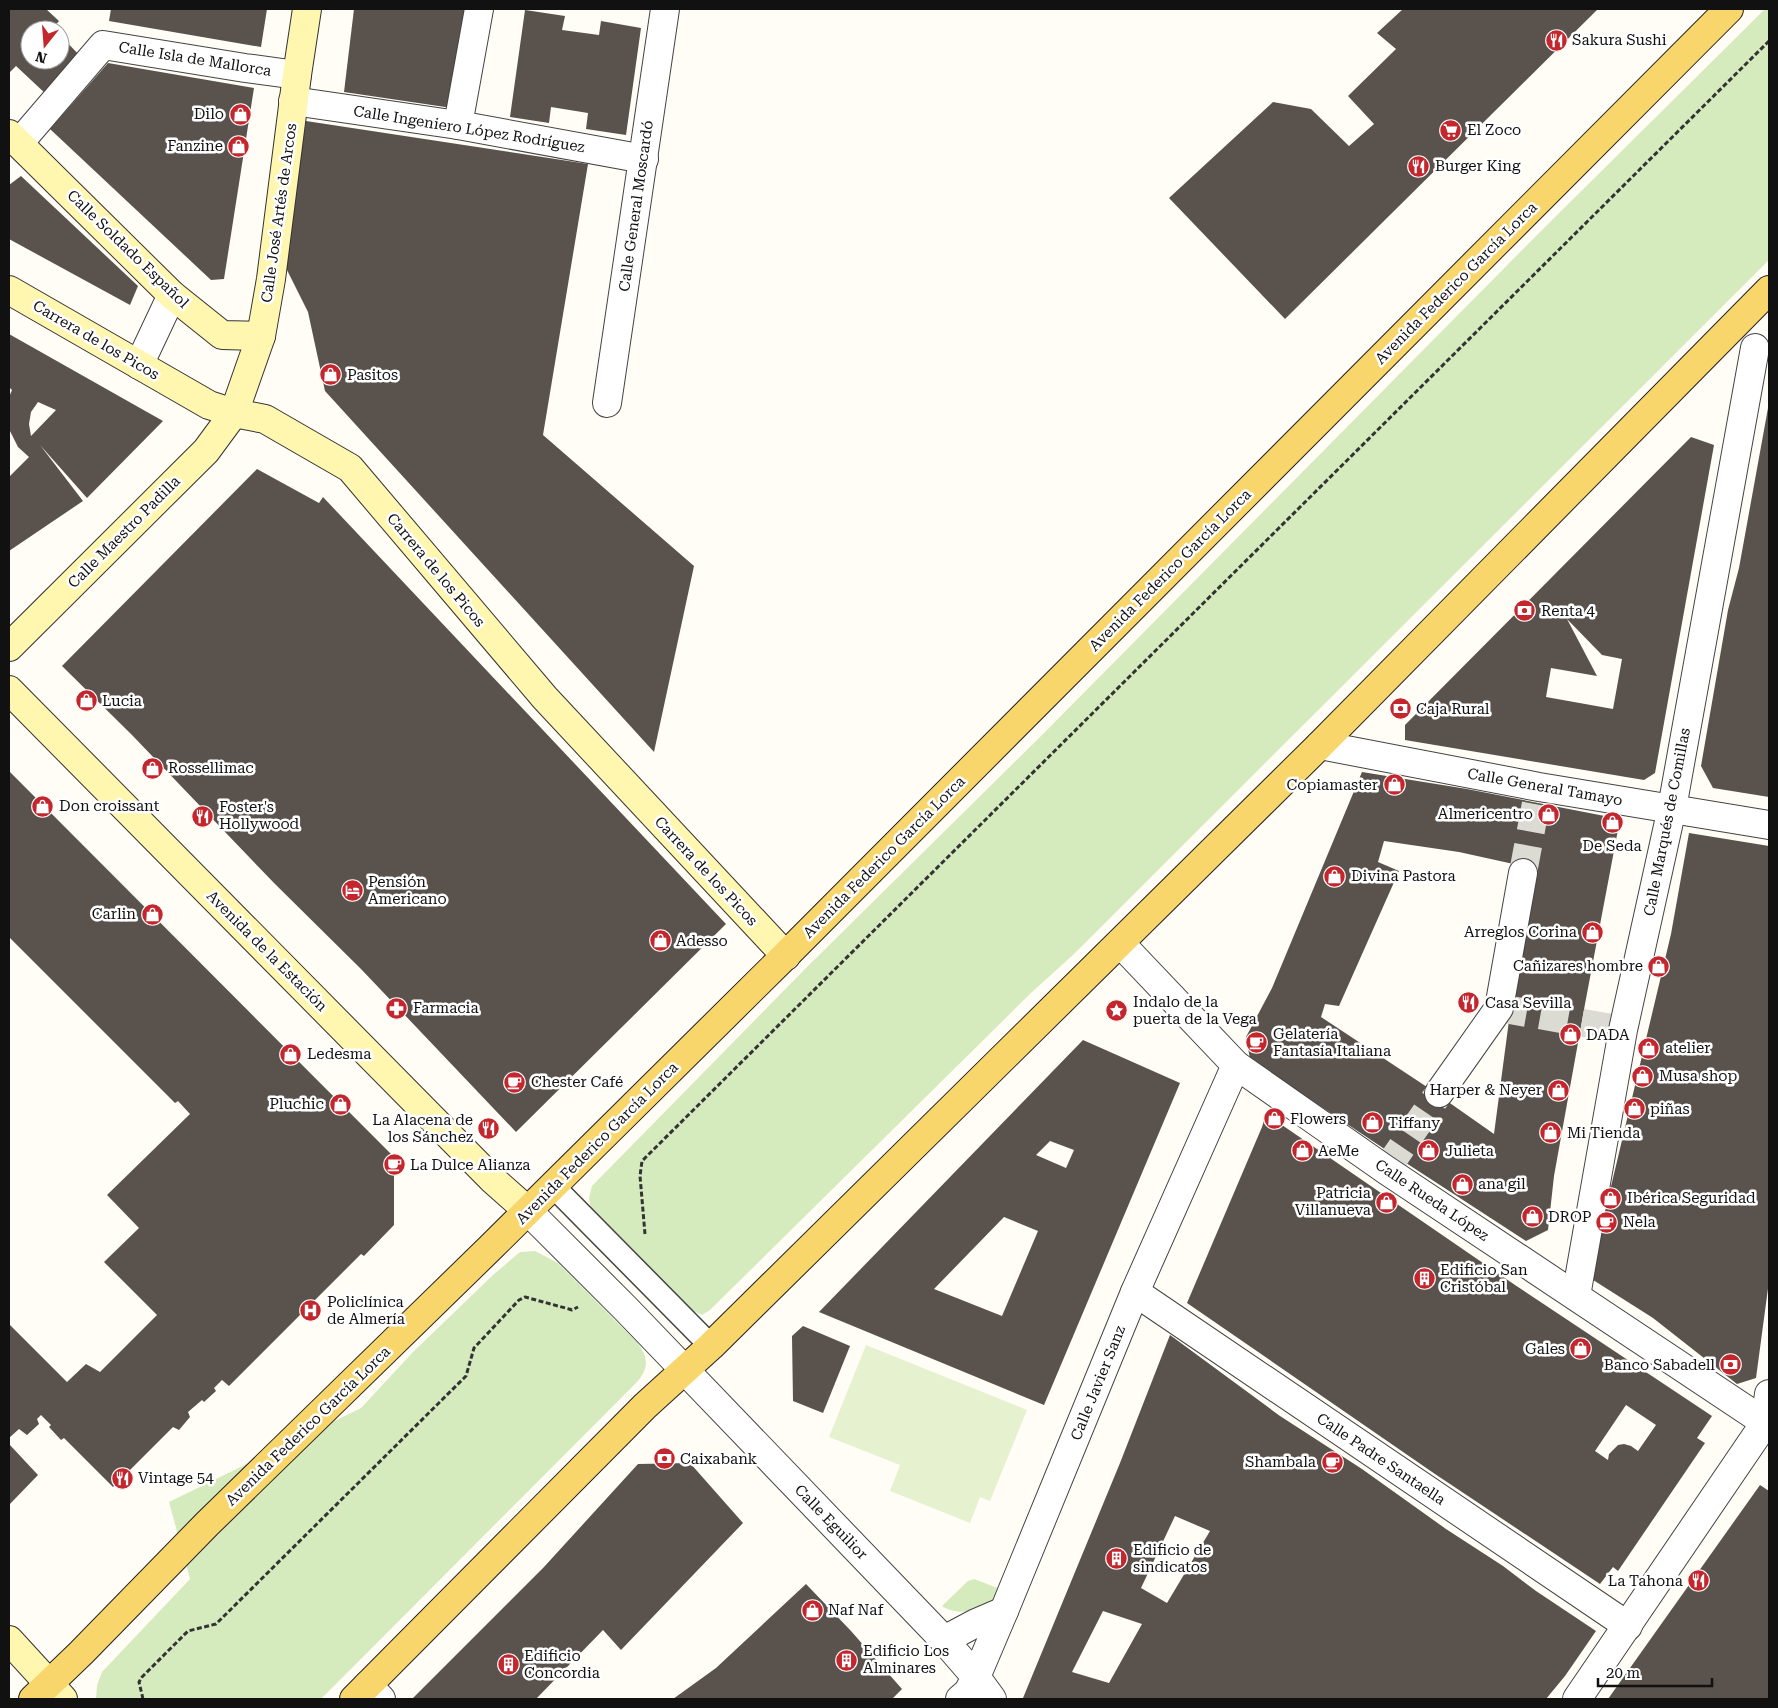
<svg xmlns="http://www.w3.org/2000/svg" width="1778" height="1708" font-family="'Roboto Serif',serif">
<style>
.green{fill:#d5ebbd}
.pitch{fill:#e6f2cf}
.building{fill:#5a524d;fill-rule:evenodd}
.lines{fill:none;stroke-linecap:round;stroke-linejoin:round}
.street-tunnel{stroke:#dbdad3;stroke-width:28;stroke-dasharray:28 14;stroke-linecap:butt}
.lane-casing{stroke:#444;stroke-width:25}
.street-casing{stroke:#444;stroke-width:30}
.secondary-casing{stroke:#333;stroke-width:30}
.primary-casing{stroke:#222;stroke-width:30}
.path{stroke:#333;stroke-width:3;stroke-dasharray:5 2.5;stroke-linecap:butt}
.lane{stroke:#fff;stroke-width:22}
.street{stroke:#fff;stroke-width:28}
.secondary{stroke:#fff6b0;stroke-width:28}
.primary{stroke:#f9d66b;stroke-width:28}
.labels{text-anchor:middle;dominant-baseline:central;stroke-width:5;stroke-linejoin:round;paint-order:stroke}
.poi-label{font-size:15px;fill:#111;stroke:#fff;text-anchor:start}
.street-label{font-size:15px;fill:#111;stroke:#fff}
</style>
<rect width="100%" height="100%" fill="#fffdf5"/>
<g class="green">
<path d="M1765 9H1769V260L1074 954 1032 992 710 1310 702 1315 689 1309 591 1210 589 1198 592 1186 808 966 1043 734 1541 231Z"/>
<path d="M535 1251 558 1263 636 1341C648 1356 650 1367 637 1382L321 1699H96L97 1685 102 1672 190 1579 169 1502 361 1408 413 1352 493 1275 520 1252Z"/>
<path d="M974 1579 1003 1590C1001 1594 999 1598 996 1601 984 1612 955 1616 942 1606L968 1581Z"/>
</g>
<path class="pitch" d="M866 1345 1027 1410 990 1501 980 1497 970 1523 890 1491 900 1465 829 1437Z"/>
<g class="building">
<path d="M9 9H46L59 21 53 28 55 30H30V60H60V35L82 58 47 95 16 66 9 73Z"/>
<path d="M111 9H267L261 47 109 21Z"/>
<path d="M354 9H470L452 108 344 92Z"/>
<path d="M1403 9H1598L1285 319 1169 198 1273 102 1311 109 1349 146 1374 124 1348 96 1396 49 1377 33Z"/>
<path d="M525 10 565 16 562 30 599 35 601 21 641 28 626 135 586 129 588 113 551 107 549 123 510 117Z"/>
<path d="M108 63 254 88 224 279 211 280 50 129Z"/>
<path d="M306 121 588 164 543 435 694 566 654 752 325 391 308 312 284 264Z"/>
<path d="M21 176 138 286 130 305 9 239V185Z"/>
<path d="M9 334 163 421 87 498 40 445 83 501 9 551V477L29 457 18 447 9 429V397L12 390 9 387ZM38 402 56 410 31 436 29 424 31 412Z"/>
<path d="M1768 408H1769V797L1713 788 1701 766 1728 610 1739 568Z"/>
<path d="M1691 437 1714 445 1655 773 1644 780 1405 740V725ZM1567 619 1602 655 1622 659 1613 709 1546 697 1551 668 1597 676Z"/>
<path d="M257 469 319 503 323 497 726 924 516 1132 361 969 274 883 132 735 62 666Z"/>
<path d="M9 771 394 1157V1225L364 1256 361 1254 229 1386 222 1380 214 1388 216 1391 204 1402 202 1400 188 1412 190 1417 179 1430 173 1427 113 1487 64 1438 61 1440 49 1427 51 1425 41 1415 37 1419 39 1424 27 1435 19 1429 9 1438V1324L67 1382 86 1364 100 1372 157 1315 104 1262 139 1228 107 1195 190 1114 178 1101 175 1103 9 937Z"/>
<path d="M1362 772 1467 789 1620 819 1585 1004 1554 1176 1548 1230 1526 1241 1383 1148 1250 1059 1246 1037 1272 988ZM1384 841 1459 852 1536 869 1513 990 1494 1134 1427 1087 1321 1017 1325 1004 1339 1006 1399 871 1378 862Z"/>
<path d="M1689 833 1769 846V1281L1756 1378 1737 1384 1653 1318 1590 1278 1599 1237 1671 934Z"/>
<path d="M1083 1040 1180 1083 1044 1405 819 1312ZM1050 1141 1074 1150 1066 1168 1036 1155ZM1004 1217 1038 1231 1002 1316 934 1289Z"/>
<path d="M1266 1114 1515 1285 1712 1416 1697 1438 1705 1443 1618 1571 1613 1567 1600 1584 1435 1474 1187 1303 1262 1127ZM1626 1405 1656 1425 1638 1451 1631 1446 1624 1444 1618 1445 1609 1454 1608 1460 1595 1451Z"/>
<path d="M803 1326 850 1346 823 1413 793 1401 792 1336Z"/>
<path d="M1170 1335 1280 1416 1362 1469 1446 1529 1503 1566 1536 1591 1596 1631 1565 1676 1546 1699H1024L1023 1698 1120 1463ZM1175 1516 1210 1531 1167 1603 1141 1588ZM1103 1611 1142 1624 1109 1683 1072 1672Z"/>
<path d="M9 1444 38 1475 9 1505Z"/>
<path d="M690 1463 743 1523 621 1650 603 1630 536 1699H412L544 1567 638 1464Z"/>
<path d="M1760 1485 1769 1491V1699H1608Z"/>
<path d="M806 1584 851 1631 902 1689 892 1699H673L716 1668Z"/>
</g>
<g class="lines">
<g class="street-tunnel">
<path d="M1523 873 1539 787"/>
<path d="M1499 1008 1623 1030"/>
<path d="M1386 1170 1439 1093"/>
</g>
<defs>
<path id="lane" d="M553 1186 711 1346"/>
<g id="street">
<path d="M293 101 458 125 644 159"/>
<path d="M458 125 479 9"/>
<path d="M19 143 103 45 245 68 297 75"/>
<path d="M139 365 172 295"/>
<path d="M607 403 665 9"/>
<path d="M1320 745 1539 787 1769 825"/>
<path d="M1120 943 1236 1065 1386 1170 1769 1425"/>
<path d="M1439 1093 1499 1008 1523 873"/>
<path d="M528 1211 626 1309 944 1640 976 1677 992 1699"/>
<path d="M1135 1292 1628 1626"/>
<path d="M1576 1296 1623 1030 1672 808 1755 348"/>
<path d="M944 1640 976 1623 1004 1611"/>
<path d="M368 1685 381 1699"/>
<path d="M960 1699 968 1692 976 1677 1004 1611 1135 1292 1236 1065"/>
<path d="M1577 1699 1765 1423 1769 1394"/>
</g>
<g id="secondary">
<path d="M9 134 172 295 222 335 261 336"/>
<path d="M9 290 209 405 234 413 265 419 350 468 545 698 786 956"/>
<path d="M9 647 206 451 234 413 261 336 271 279 297 75 307 9"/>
<path d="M9 690 492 1179 528 1211"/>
<path d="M9 1640 63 1699"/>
</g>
<g id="primary">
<path d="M33 1699 81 1653 207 1524 490 1248 789 952 1729 9"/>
<path d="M354 1699 645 1406 711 1346 1320 745 1769 290"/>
</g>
</defs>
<use href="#lane" class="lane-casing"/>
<use href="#street" class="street-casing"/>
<use href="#secondary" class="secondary-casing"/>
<use href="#primary" class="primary-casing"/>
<g class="path">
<path d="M645 1234 640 1176 642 1161 1769 41"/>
<path d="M143 1699 139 1682 142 1677 188 1631 216 1624 463 1379 466 1376 474 1348 519 1300 525 1297 569 1309 572 1310 578 1307"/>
</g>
<use href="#lane" class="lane"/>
<use href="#street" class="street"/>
<use href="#secondary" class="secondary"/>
<use href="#primary" class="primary"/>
</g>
<defs>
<symbol id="restaurant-disc" viewBox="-11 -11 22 22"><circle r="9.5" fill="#c4262e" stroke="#fff"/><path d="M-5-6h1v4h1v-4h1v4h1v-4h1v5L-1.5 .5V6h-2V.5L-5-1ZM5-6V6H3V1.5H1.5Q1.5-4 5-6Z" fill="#fff"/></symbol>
<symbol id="shop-disc" viewBox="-11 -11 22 22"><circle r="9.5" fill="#c4262e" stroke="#fff"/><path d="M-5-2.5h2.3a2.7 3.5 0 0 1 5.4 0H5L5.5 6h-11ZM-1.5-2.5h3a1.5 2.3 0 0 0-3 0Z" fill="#fff"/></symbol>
<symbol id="supermarket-disc" viewBox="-11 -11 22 22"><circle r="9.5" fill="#c4262e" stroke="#fff"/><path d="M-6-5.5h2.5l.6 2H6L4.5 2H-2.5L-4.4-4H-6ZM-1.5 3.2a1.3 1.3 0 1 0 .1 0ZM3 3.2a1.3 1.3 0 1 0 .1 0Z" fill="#fff"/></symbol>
<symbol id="bank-disc" viewBox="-11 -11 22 22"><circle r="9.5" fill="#c4262e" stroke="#fff"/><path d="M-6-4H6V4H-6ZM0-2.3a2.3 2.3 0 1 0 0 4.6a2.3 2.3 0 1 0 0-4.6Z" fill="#fff"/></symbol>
<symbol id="hotel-disc" viewBox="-11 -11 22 22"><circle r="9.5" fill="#c4262e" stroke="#fff"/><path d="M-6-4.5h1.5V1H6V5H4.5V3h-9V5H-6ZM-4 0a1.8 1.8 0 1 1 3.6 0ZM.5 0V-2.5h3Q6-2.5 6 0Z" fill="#fff"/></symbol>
<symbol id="pharmacy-disc" viewBox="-11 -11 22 22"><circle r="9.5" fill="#c4262e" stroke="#fff"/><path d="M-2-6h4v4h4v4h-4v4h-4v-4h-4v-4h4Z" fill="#fff"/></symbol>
<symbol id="sight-disc" viewBox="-11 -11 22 22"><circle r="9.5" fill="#c4262e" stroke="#fff"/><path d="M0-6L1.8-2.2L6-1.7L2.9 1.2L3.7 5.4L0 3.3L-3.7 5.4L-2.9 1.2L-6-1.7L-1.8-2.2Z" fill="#fff"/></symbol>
<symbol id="cafe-disc" viewBox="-11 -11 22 22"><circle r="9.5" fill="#c4262e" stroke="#fff"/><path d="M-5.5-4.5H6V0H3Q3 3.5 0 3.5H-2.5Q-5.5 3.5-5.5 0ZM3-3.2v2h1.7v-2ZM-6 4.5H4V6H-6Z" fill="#fff"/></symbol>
<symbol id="building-disc" viewBox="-11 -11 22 22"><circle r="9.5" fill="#c4262e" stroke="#fff"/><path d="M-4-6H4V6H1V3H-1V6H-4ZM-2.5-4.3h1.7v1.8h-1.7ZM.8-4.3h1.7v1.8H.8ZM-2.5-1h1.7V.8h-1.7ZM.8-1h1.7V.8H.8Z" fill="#fff"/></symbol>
<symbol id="hospital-disc" viewBox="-11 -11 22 22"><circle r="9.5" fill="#c4262e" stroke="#fff"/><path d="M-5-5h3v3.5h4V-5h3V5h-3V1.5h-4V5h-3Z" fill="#fff"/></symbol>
</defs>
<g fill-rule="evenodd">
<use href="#restaurant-disc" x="1544" y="28" width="25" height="25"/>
<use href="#shop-disc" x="228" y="102" width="25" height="25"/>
<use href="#supermarket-disc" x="1438" y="118" width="25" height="25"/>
<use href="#shop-disc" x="226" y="134" width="25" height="25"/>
<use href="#restaurant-disc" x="1406" y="154" width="25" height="25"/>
<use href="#shop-disc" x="318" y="362" width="25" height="25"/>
<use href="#bank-disc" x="1512" y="598" width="25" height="25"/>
<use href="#shop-disc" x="74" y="688" width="25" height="25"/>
<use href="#bank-disc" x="1388" y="696" width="25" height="25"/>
<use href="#shop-disc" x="140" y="756" width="25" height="25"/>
<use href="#shop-disc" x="1382" y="772" width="25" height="25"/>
<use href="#shop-disc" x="30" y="794" width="25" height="25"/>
<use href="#shop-disc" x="1536" y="802" width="25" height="25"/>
<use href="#restaurant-disc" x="190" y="804" width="25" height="25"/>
<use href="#shop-disc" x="1600" y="810" width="25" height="25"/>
<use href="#shop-disc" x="1322" y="864" width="25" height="25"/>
<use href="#hotel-disc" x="340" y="878" width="25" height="25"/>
<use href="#shop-disc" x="140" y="902" width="25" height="25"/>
<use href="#shop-disc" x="1580" y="920" width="25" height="25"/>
<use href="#shop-disc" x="648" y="928" width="25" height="25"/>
<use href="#shop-disc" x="1646" y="954" width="25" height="25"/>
<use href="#restaurant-disc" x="1456" y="990" width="25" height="25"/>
<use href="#pharmacy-disc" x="384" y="996" width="25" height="25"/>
<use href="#sight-disc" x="1104" y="998" width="25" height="25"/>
<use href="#shop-disc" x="1558" y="1022" width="25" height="25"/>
<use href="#cafe-disc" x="1244" y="1030" width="25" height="25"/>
<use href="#shop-disc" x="1636" y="1036" width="25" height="25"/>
<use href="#shop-disc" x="278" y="1042" width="25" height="25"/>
<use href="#shop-disc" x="1630" y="1064" width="25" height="25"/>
<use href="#cafe-disc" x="502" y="1070" width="25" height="25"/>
<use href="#shop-disc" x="1546" y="1078" width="25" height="25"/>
<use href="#shop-disc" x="328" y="1092" width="25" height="25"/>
<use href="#shop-disc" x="1622" y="1096" width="25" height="25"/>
<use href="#shop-disc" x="1262" y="1106" width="25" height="25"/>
<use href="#shop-disc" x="1360" y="1110" width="25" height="25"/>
<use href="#restaurant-disc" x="476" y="1116" width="25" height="25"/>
<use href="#shop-disc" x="1538" y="1120" width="25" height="25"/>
<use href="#shop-disc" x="1290" y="1138" width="25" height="25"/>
<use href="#shop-disc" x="1416" y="1138" width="25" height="25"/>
<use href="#cafe-disc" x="382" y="1152" width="25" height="25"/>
<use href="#shop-disc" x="1450" y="1172" width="25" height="25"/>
<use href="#shop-disc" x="1598" y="1186" width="25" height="25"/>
<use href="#shop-disc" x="1374" y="1190" width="25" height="25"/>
<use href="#shop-disc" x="1520" y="1204" width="25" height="25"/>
<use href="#cafe-disc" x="1594" y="1210" width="25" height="25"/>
<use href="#building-disc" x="1412" y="1266" width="25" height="25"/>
<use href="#hospital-disc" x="298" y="1298" width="25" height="25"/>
<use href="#shop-disc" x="1568" y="1336" width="25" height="25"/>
<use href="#bank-disc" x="1718" y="1352" width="25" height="25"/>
<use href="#bank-disc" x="652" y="1446" width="25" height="25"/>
<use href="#cafe-disc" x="1320" y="1450" width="25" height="25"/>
<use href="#restaurant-disc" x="110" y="1466" width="25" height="25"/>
<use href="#building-disc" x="1104" y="1546" width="25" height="25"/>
<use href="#restaurant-disc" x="1686" y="1568" width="25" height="25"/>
<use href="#shop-disc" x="800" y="1598" width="25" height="25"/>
<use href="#building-disc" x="834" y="1648" width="25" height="25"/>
<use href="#building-disc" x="496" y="1652" width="25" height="25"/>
</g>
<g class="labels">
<g class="poi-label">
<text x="1572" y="40">Sakura Sushi</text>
<text x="224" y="114" text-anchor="end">Dilo</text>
<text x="1467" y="130">El Zoco</text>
<text x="223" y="146" text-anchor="end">Fanzine</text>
<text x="1435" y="166">Burger King</text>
<text x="347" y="375">Pasitos</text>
<text x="1541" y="611">Renta 4</text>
<text x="102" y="701">Lucia</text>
<text x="1416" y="709">Caja Rural</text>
<text x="168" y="768">Rossellimac</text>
<text x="1378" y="785" text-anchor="end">Copiamaster</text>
<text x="59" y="806">Don croissant</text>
<text x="219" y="807">Foster's<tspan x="219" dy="17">Hollywood</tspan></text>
<text x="1533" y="814" text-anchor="end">Almericentro</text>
<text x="1612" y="846" text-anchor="middle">De Seda</text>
<text x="1351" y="876">Divina Pastora</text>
<text x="368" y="882">Pensión<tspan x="368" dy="17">Americano</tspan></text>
<text x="136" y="914" text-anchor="end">Carlin</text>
<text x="1577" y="932" text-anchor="end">Arreglos Corina</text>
<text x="676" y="941">Adesso</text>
<text x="1643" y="966" text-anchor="end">Cañizares hombre</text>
<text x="1133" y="1002">Indalo de la<tspan x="1133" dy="17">puerta de la Vega</tspan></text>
<text x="1485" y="1003">Casa Sevilla</text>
<text x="413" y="1008">Farmacia</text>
<text x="1273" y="1034">Gelatería<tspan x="1273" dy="17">Fantasía Italiana</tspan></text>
<text x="1586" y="1035">DADA</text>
<text x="1665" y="1048">atelier</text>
<text x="307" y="1054">Ledesma</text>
<text x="1659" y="1076">Musa shop</text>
<text x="531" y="1082">Chester Café</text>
<text x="1542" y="1090" text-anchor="end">Harper &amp; Neyer</text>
<text x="324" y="1104" text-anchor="end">Pluchic</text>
<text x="1650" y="1109">piñas</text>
<text x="1290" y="1119">Flowers</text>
<text x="473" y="1120" text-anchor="end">La Alacena de<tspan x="473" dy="17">los Sánchez</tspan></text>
<text x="1388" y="1123">Tiffany</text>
<text x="1567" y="1133">Mi Tienda</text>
<text x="1318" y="1151">AeMe</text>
<text x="1445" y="1151">Julieta</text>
<text x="410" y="1165">La Dulce Alianza</text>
<text x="1478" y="1184">ana gil</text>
<text x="1371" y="1193" text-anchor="end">Patricia<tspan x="1371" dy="17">Villanueva</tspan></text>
<text x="1627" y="1198">Ibérica Seguridad</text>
<text x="1548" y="1217">DROP</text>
<text x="1623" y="1222">Nela</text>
<text x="1440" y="1270">Edificio San<tspan x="1440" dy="17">Cristóbal</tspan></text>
<text x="327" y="1302">Policlínica<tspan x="327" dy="17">de Almería</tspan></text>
<text x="1565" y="1349" text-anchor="end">Gales</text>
<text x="1715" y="1365" text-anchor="end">Banco Sabadell</text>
<text x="680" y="1459">Caixabank</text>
<text x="1316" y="1462" text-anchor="end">Shambala</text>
<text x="138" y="1478">Vintage 54</text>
<text x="1133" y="1550">Edificio de<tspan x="1133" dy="17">sindicatos</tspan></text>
<text x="1683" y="1581" text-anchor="end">La Tahona</text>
<text x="828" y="1610">Naf Naf</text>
<text x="863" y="1651">Edificio Los<tspan x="863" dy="17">Alminares</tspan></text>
<text x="524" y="1656">Edificio<tspan x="524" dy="17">Concordia</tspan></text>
</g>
<g class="street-label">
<text transform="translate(195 59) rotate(9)">Calle Isla de Mallorca</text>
<text transform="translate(469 129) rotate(9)">Calle Ingeniero López Rodríguez</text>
<text transform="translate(636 206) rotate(-82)">Calle General Moscardó</text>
<text transform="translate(279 213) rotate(-82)">Calle José Artés de Arcos</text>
<text transform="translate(128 249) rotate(44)">Calle Soldado Español</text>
<text transform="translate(1456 283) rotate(-45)">Avenida Federico García Lorca</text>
<text transform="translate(96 340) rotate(30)">Carrera de los Picos</text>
<text transform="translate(124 532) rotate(-45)">Calle Maestro Padilla</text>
<text transform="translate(436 570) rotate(50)">Carrera de los Picos</text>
<text transform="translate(1170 570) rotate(-45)">Avenida Federico García Lorca</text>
<text transform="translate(1545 787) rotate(10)">Calle General Tamayo</text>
<text transform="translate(1667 822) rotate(-79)">Calle Marqués de Comillas</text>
<text transform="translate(884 857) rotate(-45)">Avenida Federico García Lorca</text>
<text transform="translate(706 871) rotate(47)">Carrera de los Picos</text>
<text transform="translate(267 951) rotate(45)">Avenida de la Estación</text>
<text transform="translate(597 1143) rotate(-45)">Avenida Federico García Lorca</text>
<text transform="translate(1432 1200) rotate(34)">Calle Rueda López</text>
<text transform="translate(1098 1383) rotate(-68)">Calle Javier Sanz</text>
<text transform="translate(308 1426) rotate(-44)">Avenida Federico García Lorca</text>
<text transform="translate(1381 1459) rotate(34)">Calle Padre Santaella</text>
<text transform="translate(831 1522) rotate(46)">Calle Eguilior</text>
</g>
</g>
<rect width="1778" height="1708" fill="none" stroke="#111111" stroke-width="20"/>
<g transform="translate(45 45) rotate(197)"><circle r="24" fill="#ffffff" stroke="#a0a0a0"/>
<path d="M0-4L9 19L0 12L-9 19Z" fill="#c4262e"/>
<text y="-8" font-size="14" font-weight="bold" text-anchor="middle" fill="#111111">N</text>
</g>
<path d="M1598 1678v8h114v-8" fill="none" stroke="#111111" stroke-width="2.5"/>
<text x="1606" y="1678" font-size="15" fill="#111111" stroke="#ffffff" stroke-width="4" paint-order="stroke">20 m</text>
</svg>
